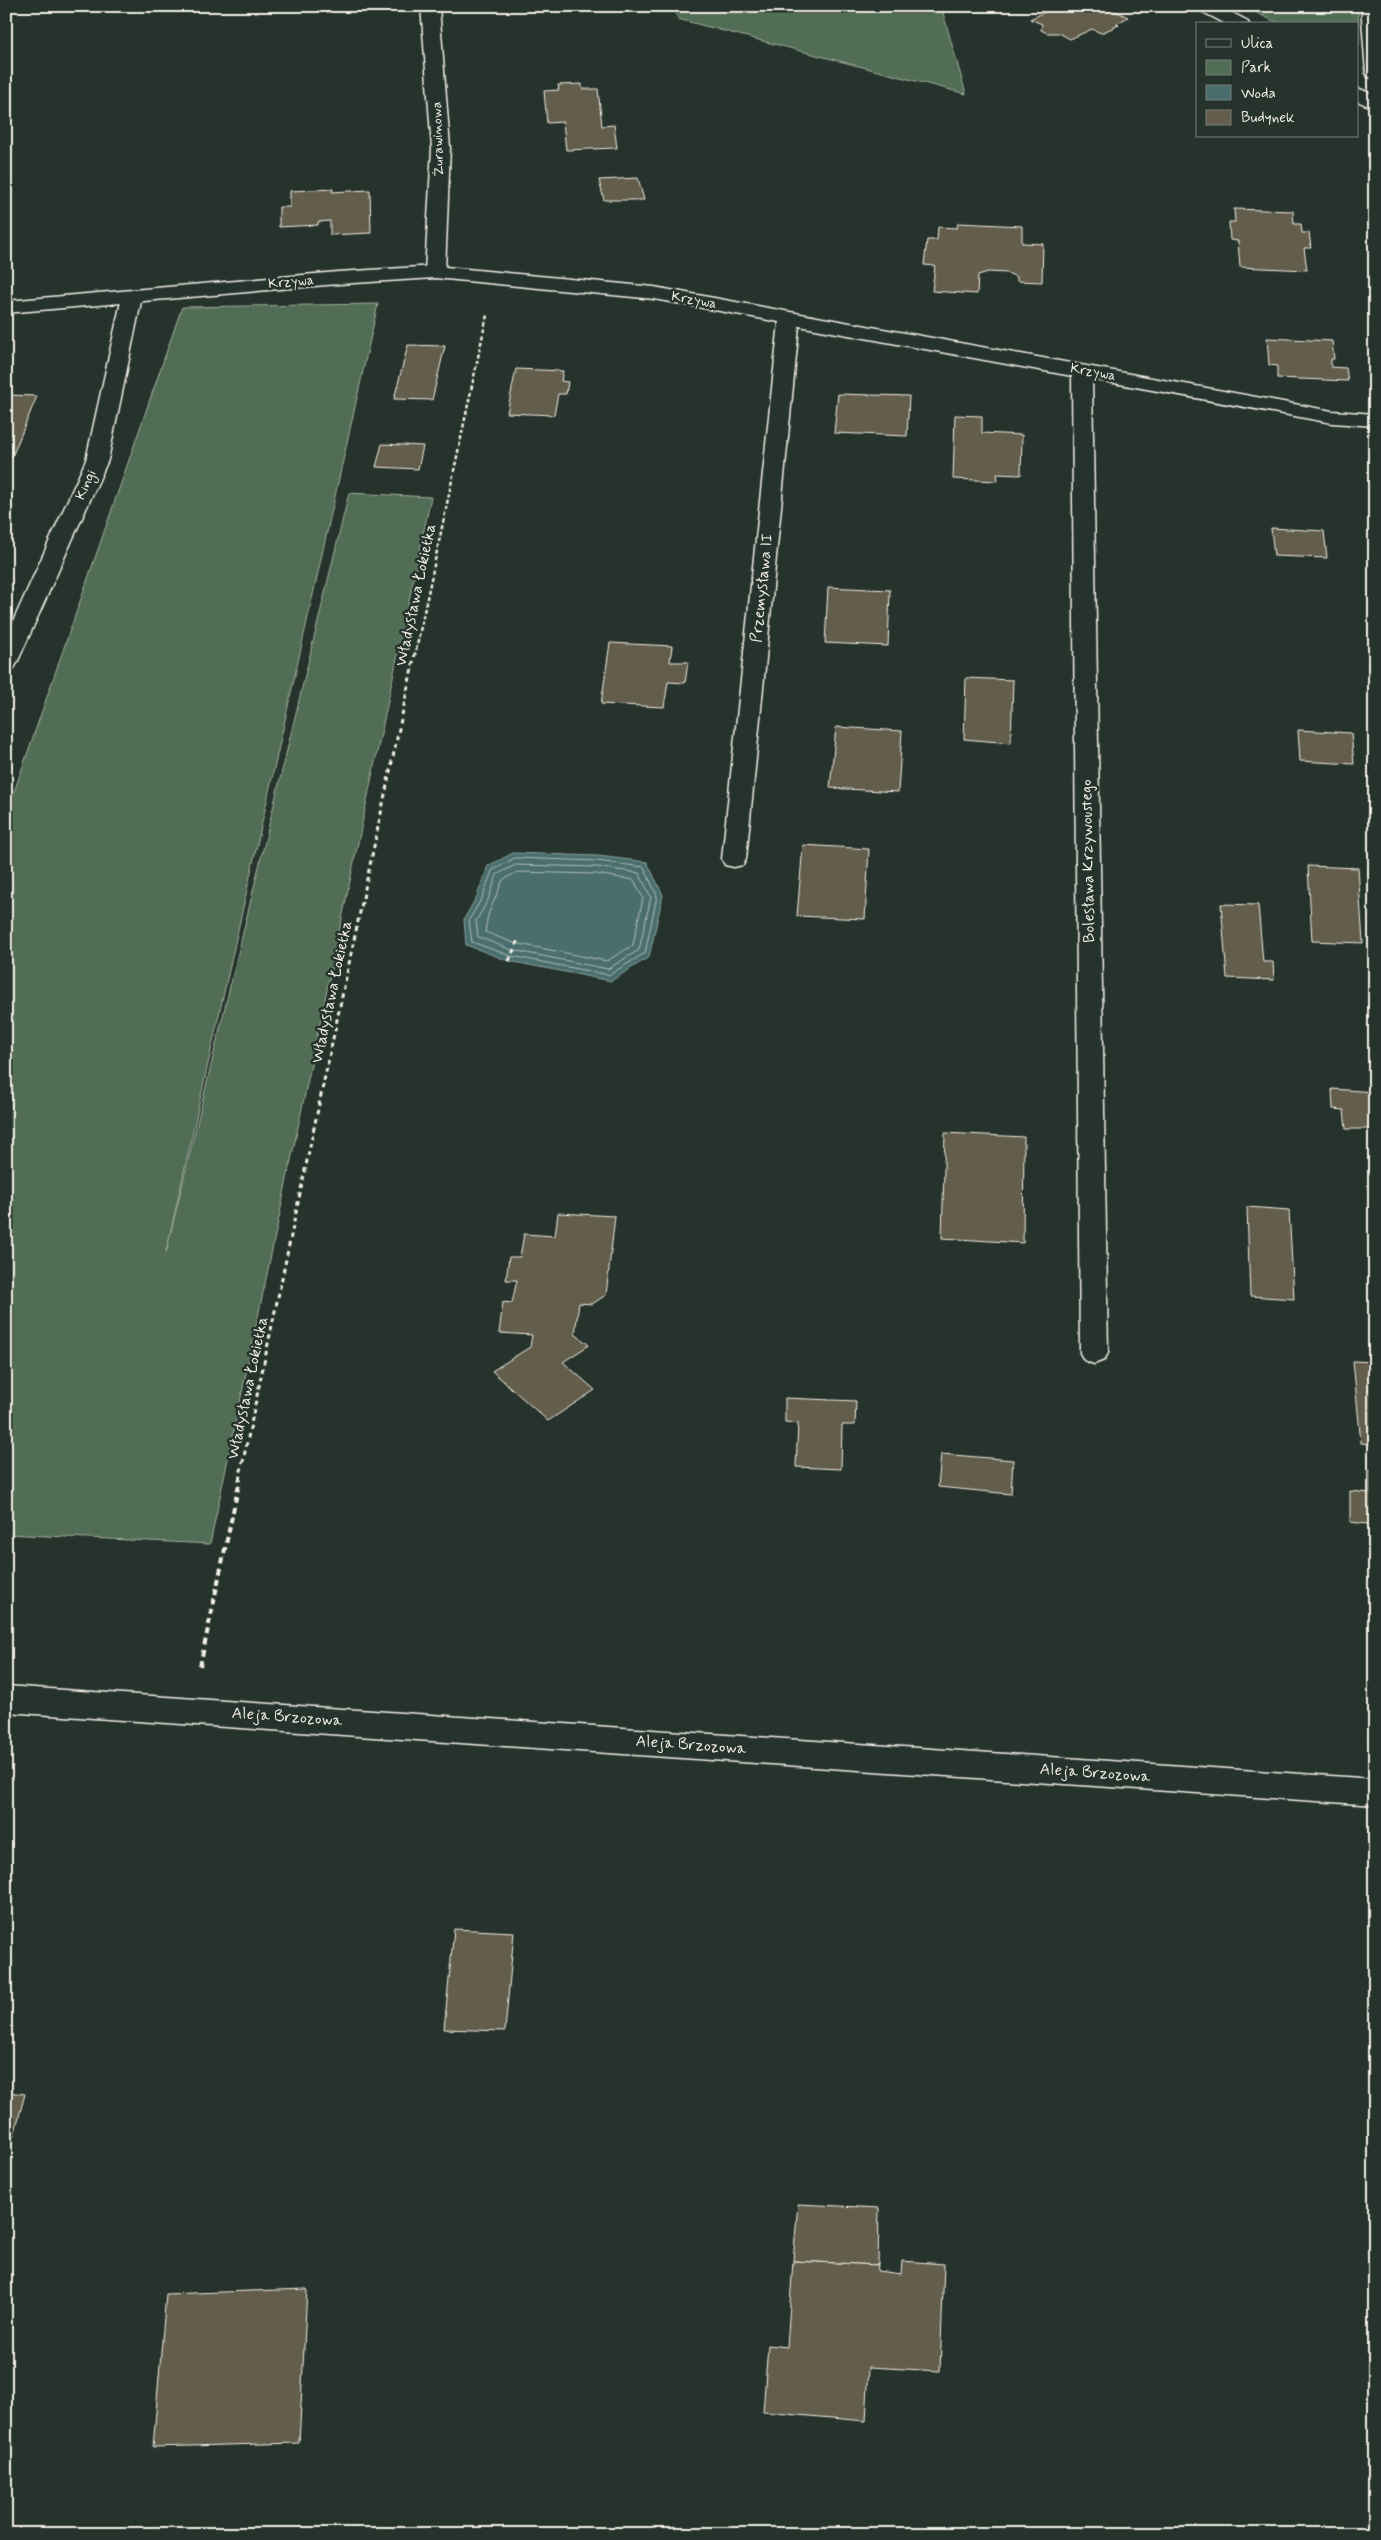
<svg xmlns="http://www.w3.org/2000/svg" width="1381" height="2540" font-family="Mynerve,sans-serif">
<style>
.green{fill:#516d55;stroke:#a2af9e}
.water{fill:#496e6d;stroke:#8da29e}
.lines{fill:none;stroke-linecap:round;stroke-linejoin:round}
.shore{stroke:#b0bdb7;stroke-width:1}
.building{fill:#645d4c;stroke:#f4f1e8}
.lane-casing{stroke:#f4f1e8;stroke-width:3}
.street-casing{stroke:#f4f1e8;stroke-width:3}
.secondary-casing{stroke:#f4f1e8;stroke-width:3}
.path-far2{stroke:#f4f1e8;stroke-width:2.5;stroke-dasharray:4 2.5;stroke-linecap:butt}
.path-far1{stroke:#f4f1e8;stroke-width:3;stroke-dasharray:4.5 4;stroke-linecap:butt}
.path{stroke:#f4f1e8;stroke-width:4;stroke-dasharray:6 4.5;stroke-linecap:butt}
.lane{fill:#26332d;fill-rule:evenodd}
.street{fill:#26332d;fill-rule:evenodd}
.secondary{fill:#26332d;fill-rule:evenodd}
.labels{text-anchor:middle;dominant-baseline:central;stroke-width:5;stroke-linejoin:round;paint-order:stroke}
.far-street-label{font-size:14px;fill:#f4f1e8;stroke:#26332d}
.street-label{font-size:16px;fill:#f4f1e8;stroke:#26332d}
</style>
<rect width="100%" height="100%" fill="#26332d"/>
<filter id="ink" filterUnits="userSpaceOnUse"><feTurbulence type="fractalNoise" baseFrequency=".02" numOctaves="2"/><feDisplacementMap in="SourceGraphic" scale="10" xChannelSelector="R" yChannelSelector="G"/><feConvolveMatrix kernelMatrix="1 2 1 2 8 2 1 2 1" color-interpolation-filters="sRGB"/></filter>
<g filter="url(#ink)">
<g class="green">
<path d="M673 6H941L966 94 678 19Z"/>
<path d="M1242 6H1358L1359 45H1357V24H1280Z"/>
<path d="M378 304 166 1252 349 493 431 497 210 1544 6 1534V815L182 307Z"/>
</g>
<path class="water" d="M513 853 598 856 647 862 663 895 649 957 611 981 509 961 466 945 464 919 477 896 488 866Z"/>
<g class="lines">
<g class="shore">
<path d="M515 858 597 861 644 867 657 896 645 953 609 975 511 956 472 942 469 920 482 898 492 871Z"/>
<path d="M516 865 597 867 639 873 651 897 639 950 608 969 512 950 478 937 476 921 488 900 497 875Z"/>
<path d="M518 872 596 874 634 880 643 898 633 945 607 961 514 943 485 932 488 915 503 880Z"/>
</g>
</g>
<g class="building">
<path d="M1057 6H1105L1128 17 1116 24 1119 25 1101 33 1092 29 1070 39 1059 33H1047L1041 30 1042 24 1030 19Z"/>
<path d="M582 84V89H598L602 126 614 125 617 148 566 150 563 122 547 123 544 91 559 90 558 85Z"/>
<path d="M638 178 644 200H604L599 180Z"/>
<path d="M333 189 332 192 370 190 371 233 330 235V221L318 222V225L279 227V207H290V191Z"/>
<path d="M1234 209 1293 211 1294 224H1301L1302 233H1309L1311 248H1304L1307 270 1240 267 1238 241 1230 240 1229 222H1235Z"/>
<path d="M958 223 1022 226V243L1043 244 1042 282 1017 281V277L1007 273 988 272 978 275 977 294 932 291 935 266 924 265 927 240H937L938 227 957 228Z"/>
<path d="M1267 338 1332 341 1334 359H1331V367L1346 368 1348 381 1277 378V366L1269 365Z"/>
<path d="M408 345 445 346 432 400 394 399Z"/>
<path d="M516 369 563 371 561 381 568 382 566 394H558L554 415 507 413Z"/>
<path d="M838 394 909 396 907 436 834 433Z"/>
<path d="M6 395 37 396 11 459 6 458Z"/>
<path d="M955 415 982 416V433L1022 435 1021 475 997 474 998 481 953 479Z"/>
<path d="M382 444 423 446 418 469 376 467Z"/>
<path d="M1271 528 1324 531 1327 558 1274 556Z"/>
<path d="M828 587 890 590 888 646 825 643Z"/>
<path d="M610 643 672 646 670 662H688L685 683 668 682 664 707 601 704Z"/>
<path d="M966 678 1013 680 1011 743 964 739Z"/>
<path d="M836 727 902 731 898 792 830 788Z"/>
<path d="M1298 730 1351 733 1354 764 1300 761Z"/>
<path d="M803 845 869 849 865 919 797 916Z"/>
<path d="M1308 866 1358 868 1363 943 1312 941Z"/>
<path d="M1221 904 1258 905 1263 962H1273L1274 980 1227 978Z"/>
<path d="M1332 1089 1375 1092V1129H1346L1344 1110 1333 1109Z"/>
<path d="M945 1133 1024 1137 1023 1243 942 1238Z"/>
<path d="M1247 1207 1289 1210 1294 1299 1250 1296Z"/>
<path d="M558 1213 615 1216 606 1295 592 1304 579 1303 575 1334 589 1345 563 1362 595 1390 548 1421 492 1371 530 1347 532 1335 499 1333 503 1302 512 1303 517 1280H506L509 1257H520L524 1234 555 1236Z"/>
<path d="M1353 1361 1375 1362V1444L1361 1443Z"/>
<path d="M785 1398 856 1401 855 1425H842L841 1469 796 1467 798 1423 785 1422Z"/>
<path d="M941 1454 1013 1460 1011 1494 938 1487Z"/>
<path d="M1370 1470 1375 1471V1525L1350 1522V1491L1370 1493Z"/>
<path d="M454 1929 514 1932 505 2031 444 2029Z"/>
<path d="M6 2092 25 2094 6 2165Z"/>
<path d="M798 2204 879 2208 878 2265 793 2261Z"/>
<path d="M793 2261 878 2265 877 2271 901 2274 902 2261 944 2264 940 2371 869 2367 866 2421 763 2412 768 2345 787 2347Z"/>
<path d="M307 2289 299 2443 153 2447 166 2294Z"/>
</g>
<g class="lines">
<defs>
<g id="lane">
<path d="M421 6H439L450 148 445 272 442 276H428L425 272 432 148Z"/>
<path d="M132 291 139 293 142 297 108 460 17 663 14 668 6 670V637L86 460 122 297 125 293Z"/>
</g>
<g id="street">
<path d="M1196 6H1219L1246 20 1249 24H1226L1199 10Z"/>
<path d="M1357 88 1375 95V109L1357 101Z"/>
<path d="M435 266 654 287 1332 411 1375 414V426L1332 423 1092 379 1108 1353 1104 1360 1094 1364 1084 1360 1080 1353 1072 376 799 326 746 859 743 865 734 867 725 865 722 859 779 322 654 299 435 278 338 284 6 313V301L338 272Z"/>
<path d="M6 1686 1375 1779V1805L6 1712Z"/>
</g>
<path id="secondary" d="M1361 6H1375V78L1368 77 1366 73Z"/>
</defs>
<use href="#lane" class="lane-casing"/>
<use href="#street" class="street-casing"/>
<use href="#secondary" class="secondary-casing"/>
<path class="path-far2" d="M416 650 487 315"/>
<g class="path-far1">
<path d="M509 961 518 940"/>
<path d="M239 1480 416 649"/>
</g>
<path class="path" d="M200 1666 240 1479"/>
<use href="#lane" class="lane"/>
<use href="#street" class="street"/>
<use href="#secondary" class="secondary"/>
</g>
</g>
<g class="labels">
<g class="far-street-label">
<text transform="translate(438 139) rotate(-92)">Żurawinowa</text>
<text transform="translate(291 282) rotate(-5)">Krzywa</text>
<text transform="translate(694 300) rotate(10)">Krzywa</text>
<text transform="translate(1093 372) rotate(10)">Krzywa</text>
<text transform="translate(86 485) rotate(-66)">Kingi</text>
</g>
<g class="street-label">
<text transform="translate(762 588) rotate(-84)">Przemysława II</text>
<text transform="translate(416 595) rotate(-78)">Władysława Łokietka</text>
<text transform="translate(1088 861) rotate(-91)">Bolesława Krzywoustego</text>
<text transform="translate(332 992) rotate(-78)">Władysława Łokietka</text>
<text transform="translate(248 1388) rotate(-78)">Władysława Łokietka</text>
<text transform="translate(287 1717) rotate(4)">Aleja Brzozowa</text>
<text transform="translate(691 1745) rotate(4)">Aleja Brzozowa</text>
<text transform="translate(1095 1773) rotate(4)">Aleja Brzozowa</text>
</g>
</g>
<rect width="1381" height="2540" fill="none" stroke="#26332d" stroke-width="25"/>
<rect x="12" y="12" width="1356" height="2515" fill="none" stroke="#f4f1e8" stroke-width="2" filter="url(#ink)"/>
<rect x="1196" y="22" width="162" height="115" fill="#26332d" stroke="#787f78"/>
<rect x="1206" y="39" width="25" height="8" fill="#26332d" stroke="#787f78"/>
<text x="1241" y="48" font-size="15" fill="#f4f1e8">Ulica</text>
<rect x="1206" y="60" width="25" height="15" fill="#516d55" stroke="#787f78"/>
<text x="1241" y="72" font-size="15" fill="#f4f1e8">Park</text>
<rect x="1206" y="85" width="25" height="15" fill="#496e6d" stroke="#787f78"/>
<text x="1241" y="98" font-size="15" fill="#f4f1e8">Woda</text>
<rect x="1206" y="110" width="25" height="15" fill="#645d4c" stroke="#787f78"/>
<text x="1241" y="122" font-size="15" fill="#f4f1e8">Budynek</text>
</svg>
